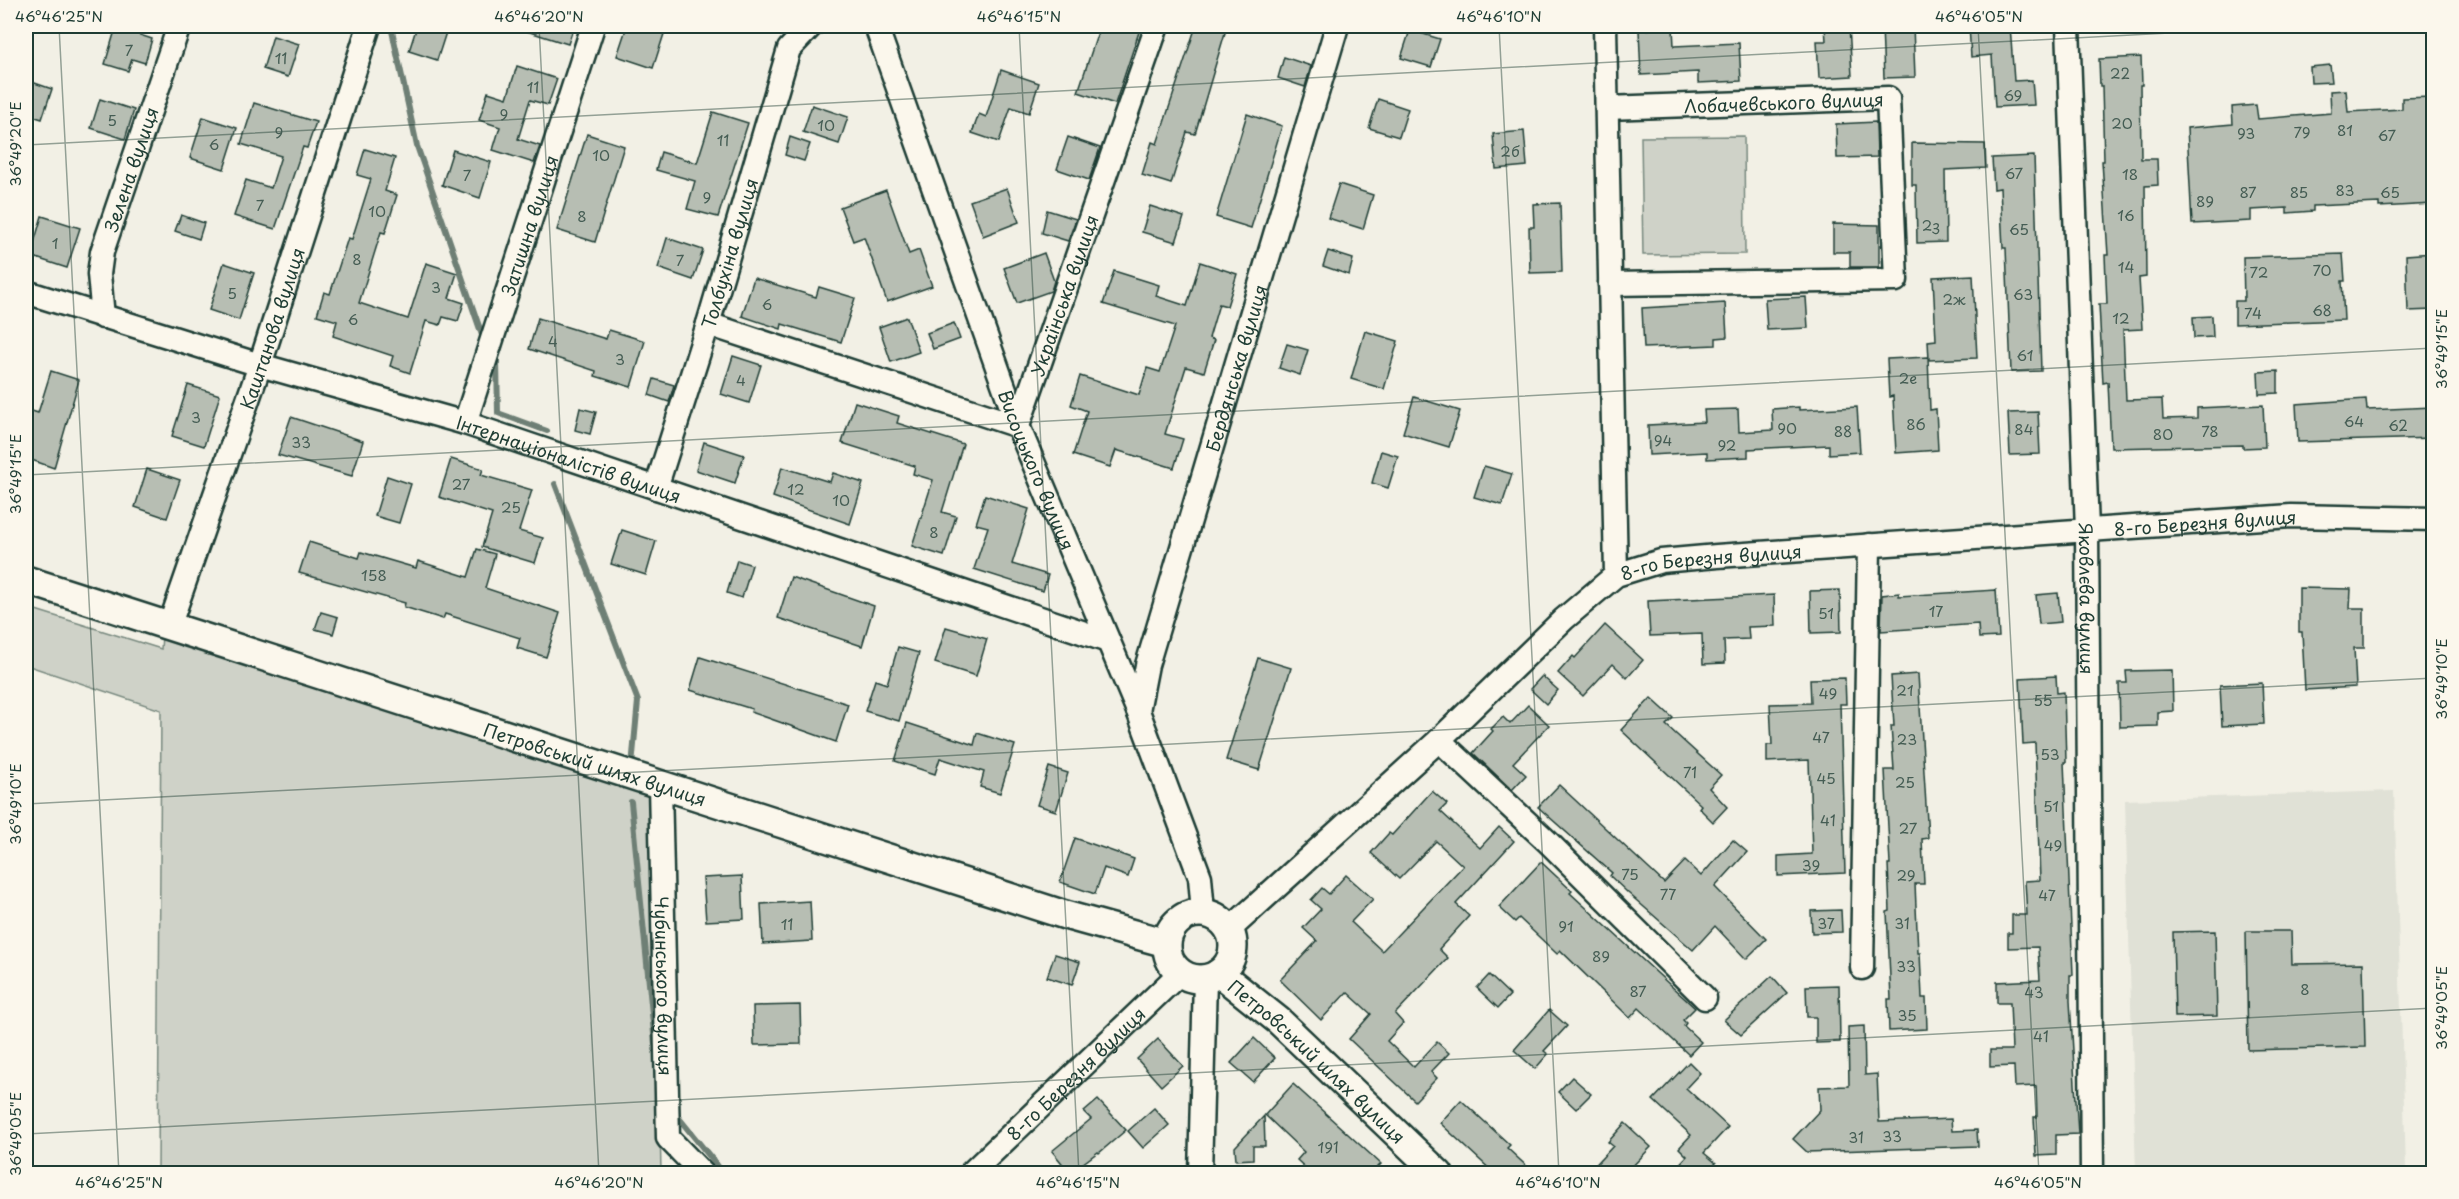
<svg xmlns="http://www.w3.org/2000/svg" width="2459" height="1199" font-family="'Playpen Sans',sans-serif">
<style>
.built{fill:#e0e1d6}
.green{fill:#cfd2c8;stroke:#77887e;stroke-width:1.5}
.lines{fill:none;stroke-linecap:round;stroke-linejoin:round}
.stream{stroke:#6e7f75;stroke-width:6}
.building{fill:#b7beb3;stroke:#1f3d34;stroke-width:1.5}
.minor-casing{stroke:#1f3d34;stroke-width:27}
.tertiary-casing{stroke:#1f3d34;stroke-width:32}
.minor{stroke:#fbf7ec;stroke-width:22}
.tertiary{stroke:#fbf7ec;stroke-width:27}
.ticks{fill:none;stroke:#1f3d34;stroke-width:1.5;stroke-opacity:0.45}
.labels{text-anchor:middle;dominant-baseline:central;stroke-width:5;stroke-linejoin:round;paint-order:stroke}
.number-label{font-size:15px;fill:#455d54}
.street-label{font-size:18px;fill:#1f3d34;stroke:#fbf7ec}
.neatline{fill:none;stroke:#1f3d34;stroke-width:2}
.ticks-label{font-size:15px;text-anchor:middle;fill:#1f3d34}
</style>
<rect width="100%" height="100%" fill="#f2f0e5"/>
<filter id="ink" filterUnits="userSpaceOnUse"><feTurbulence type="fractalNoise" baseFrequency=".0167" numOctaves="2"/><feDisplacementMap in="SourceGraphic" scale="12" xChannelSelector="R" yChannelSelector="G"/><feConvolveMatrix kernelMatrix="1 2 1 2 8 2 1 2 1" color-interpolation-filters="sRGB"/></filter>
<g filter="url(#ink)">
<path class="built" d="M2394 791 2406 1169 2275 1174 2136 1173 2125 800Z"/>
<g class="green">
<path d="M1744 136 1745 254 1643 255 1641 137Z"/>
<path d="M26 607 161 649 162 636 653 793 661 1173H158L161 710 26 665Z"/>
</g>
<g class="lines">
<g class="stream">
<path d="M391 26 417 146 483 338"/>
<path d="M497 361 498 413 547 431"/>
<path d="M555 484 638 701 632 766"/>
<path d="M631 802 655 1044"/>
<path d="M674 1112 724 1174"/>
</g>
</g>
<g class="building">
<path d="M417 26H448L437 60 409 51Z"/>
<path d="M521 26H574L568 44 520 29Z"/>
<path d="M627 26H636L664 34 653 68 617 56Z"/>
<path d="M1100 26H1141L1115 104 1078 92Z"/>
<path d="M1196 26H1227L1195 134 1187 132 1171 184 1142 175 1152 142 1157 144Z"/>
<path d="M1825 26H1849L1852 76 1819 78 1817 41H1826Z"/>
<path d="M1882 26H1913L1915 77 1884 78Z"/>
<path d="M1969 26H2010L2014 81 2032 80 2034 105 1995 107 1992 55 1971 57Z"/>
<path d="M116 27 152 39 145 63 132 59 128 71 105 64Z"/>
<path d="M1673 28 1674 46 1739 43 1741 81 1698 83V72L1641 75 1639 30Z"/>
<path d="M1410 30 1440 39 1431 67 1401 58Z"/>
<path d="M273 36 299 44 288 77 263 69Z"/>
<path d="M1284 57 1311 66 1305 87 1278 78Z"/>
<path d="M2141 57 2142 85H2140L2141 159H2157L2158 185 2145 186 2146 277 2139 278 2142 329 2123 330 2126 400 2162 399 2163 419 2197 418V408L2263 405 2265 447 2243 448V445L2111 448 2108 382 2103 383 2099 304H2107L2105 255H2108L2102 161H2104L2102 86H2100L2099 59Z"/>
<path d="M2330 65 2332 82 2311 83 2310 67Z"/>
<path d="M517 66 557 79 548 105 530 100 518 139 540 146 534 163 493 150 500 127 479 120 488 92 507 98Z"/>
<path d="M1001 70 1039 83 1029 113 1011 107 999 142 972 133 979 114 986 117Z"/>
<path d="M26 80 52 89 42 119 26 114Z"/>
<path d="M2346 90 2348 112 2402 109V98L2433 97V204L2379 207V203L2313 206V211L2287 213V208L2251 210V221L2192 224 2187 128 2233 124 2232 107 2256 105 2258 119 2331 113 2330 91Z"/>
<path d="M100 99 134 110 125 139 91 128Z"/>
<path d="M1378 99 1408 109 1399 137 1369 128Z"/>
<path d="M254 103 316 122 307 148 303 147 275 229 234 216 246 180 271 188 281 156 241 144Z"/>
<path d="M812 105 848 117 839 144 803 132Z"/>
<path d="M713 112 748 123 718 217 687 209 695 181 656 170 661 152 697 163Z"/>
<path d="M1247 114 1282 126 1251 228 1216 217Z"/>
<path d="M203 117 237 128 224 169 190 158Z"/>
<path d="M1876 122 1877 157 1837 158 1836 124Z"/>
<path d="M1524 131 1527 166 1496 169 1493 134Z"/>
<path d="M587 134 624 146 595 242 557 230Z"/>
<path d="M790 137 810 144 804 161 785 155Z"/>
<path d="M1068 137 1100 148 1089 180 1057 169Z"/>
<path d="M1912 143 1985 144 1986 168 1945 170 1946 242 1917 243 1916 185H1912Z"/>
<path d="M365 149 395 158 385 191 397 195 385 233 381 232 359 303 408 319 426 263 457 273 449 298 464 303 458 321 443 317 440 325 426 321 410 373 390 366 393 356 333 336 337 321 317 315 324 292 330 294 348 238 352 239 371 179 357 175Z"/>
<path d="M453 150 491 162 480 198 442 185Z"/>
<path d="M2034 156 2041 371 2011 372 2006 248H2003L2000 188 1994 189 1992 158Z"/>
<path d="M1339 184 1373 195 1363 229 1328 218Z"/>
<path d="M1007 188 1019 222 983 236 970 201Z"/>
<path d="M886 190 909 254 919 250 932 286 887 302 864 237 853 241 840 207Z"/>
<path d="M1560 203 1562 272 1530 273 1529 227H1534L1533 204Z"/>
<path d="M1150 206 1184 217 1176 242 1142 232Z"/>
<path d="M1047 210 1076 219 1068 241 1042 233Z"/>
<path d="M181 215 204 223 199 239 175 231Z"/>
<path d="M42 216 80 228 67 268 30 256Z"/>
<path d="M1833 224 1879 225V267H1850V252H1833Z"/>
<path d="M667 238 703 250 693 280 658 268Z"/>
<path d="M1328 251 1353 259 1349 275 1323 266Z"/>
<path d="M1044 253 1054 281 1051 291 1017 303 1004 268Z"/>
<path d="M2433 253V310L2408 311 2406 255Z"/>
<path d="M2343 254 2345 281H2342L2344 320 2235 324V301H2244L2243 257Z"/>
<path d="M1200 262 1237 274 1227 306 1219 304 1209 338 1214 340 1204 372 1186 367 1165 434 1183 439 1174 468 1116 450 1110 467 1073 455 1087 411 1071 405 1080 376 1139 395 1147 368 1160 372 1175 326 1103 304 1114 271 1159 285 1156 296 1187 306Z"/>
<path d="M224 263 254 273 239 320 209 310Z"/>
<path d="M1973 275 1977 358 1929 360 1928 341 1936 340 1933 277Z"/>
<path d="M754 278 816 297 819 287 855 298 841 342 782 324 781 329 742 316Z"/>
<path d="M1806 297 1808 328 1767 330 1765 299Z"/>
<path d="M1725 303 1727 337 1716 338V345L1644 348 1642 308Z"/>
<path d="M2212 316 2213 337 2194 338 2193 317Z"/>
<path d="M907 317 919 352 891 362 879 327Z"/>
<path d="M538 318 606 339 609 330 645 341 631 387 595 376 596 371 529 349Z"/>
<path d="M954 323 960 339 933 349 927 333Z"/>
<path d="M1365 331 1398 341 1384 389 1351 379Z"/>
<path d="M1287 344 1308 350 1300 375 1279 368Z"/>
<path d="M733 356 761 365 749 403 721 394Z"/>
<path d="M1928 357 1930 410 1936 409 1938 450 1896 453 1893 396 1889 397 1887 359Z"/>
<path d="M51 371 79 380 54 468 26 458V409L38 413Z"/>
<path d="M2278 371V393L2259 394 2258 372Z"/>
<path d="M654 379 674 385 669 402 649 395Z"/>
<path d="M188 385 220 395 204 446 172 436Z"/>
<path d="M1414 397 1460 411 1449 447 1403 433Z"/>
<path d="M2366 399 2367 410 2433 407V438L2298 442 2296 404Z"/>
<path d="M855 402 899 416 897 423 963 444 942 512 956 516 944 556 912 546 933 480 913 474 915 466 842 443Z"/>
<path d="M1799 407V410L1857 407 1860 452 1829 454V445L1748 449V457L1707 459V452L1649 455 1648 425 1705 422 1704 410 1738 409 1739 432 1773 430 1772 409Z"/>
<path d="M580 408 596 412 590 434 575 430Z"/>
<path d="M2038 412 2040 454 2010 455 2008 413Z"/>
<path d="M291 417 363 441 352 476 278 455Z"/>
<path d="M704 442 744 455 735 483 696 470Z"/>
<path d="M1381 451 1398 456 1388 488 1372 483Z"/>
<path d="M451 459 483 469 481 475 532 490 519 531 543 538 535 563 482 547 492 514 439 497Z"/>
<path d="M1484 466 1512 474 1502 505 1474 497Z"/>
<path d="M782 467 830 482 833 473 863 483 850 524 773 497Z"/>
<path d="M147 469 180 480 167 518 135 507Z"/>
<path d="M387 476 411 484 399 523 375 516Z"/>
<path d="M985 495 1029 509 1012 564 1048 575 1043 591 974 569 988 527 976 524Z"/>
<path d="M622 530 656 541 646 575 611 564Z"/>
<path d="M309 542 359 558 361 552 416 568 418 561 468 577 477 549 495 554 485 588 560 613 546 657 517 648 520 638 445 614 443 619 404 607 405 603 299 573Z"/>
<path d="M737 560 752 565 742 598 727 593Z"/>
<path d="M791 577 874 606 862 646 778 618Z"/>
<path d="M2299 588 2351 589 2350 608H2364V648H2354L2356 687 2305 690 2302 632H2299Z"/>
<path d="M1840 590 1841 632 1811 633 1810 591Z"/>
<path d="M1996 590 1999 637 1979 638 1978 624 1881 631 1882 595 1899 593V596Z"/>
<path d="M2058 593 2061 622 2039 624 2036 595Z"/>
<path d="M1774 595 1775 626 1748 627 1749 639 1724 640 1725 663 1703 664 1702 634 1650 636 1648 601Z"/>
<path d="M321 612 338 617 333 634 315 629Z"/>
<path d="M1605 625 1643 660 1627 678 1613 664 1583 696 1558 673 1573 656 1575 658Z"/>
<path d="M946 627 987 639 976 676 935 663Z"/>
<path d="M898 647 919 653 899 721 865 711 875 680 887 684Z"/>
<path d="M700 657 848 704 836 742 751 712 752 709 690 690Z"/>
<path d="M1258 658 1291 668 1259 770 1226 760Z"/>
<path d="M2172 670 2173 711 2158 712V726L2120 727 2119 683H2127L2126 671Z"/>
<path d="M1918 674 1928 838 1922 839 1924 884H1915L1918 953H1920L1922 998H1926L1927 1029 1889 1031 1888 999H1891L1887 912 1890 911 1888 864H1890L1885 770H1894L1891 726H1894L1891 676Z"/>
<path d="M1542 676 1558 690 1546 704 1530 689Z"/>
<path d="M2056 676 2057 693 2064 692 2066 762H2064L2073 975H2070V1001L2078 1134 2056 1135V1155L2036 1156 2034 1117H2037L2036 1086 2015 1087 2014 1066 1990 1067V1050H2012L2010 1003H1997V982L2040 980 2038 947 2008 948V933H2012V915H2027L2025 881 2040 880 2035 743 2023 744 2020 678Z"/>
<path d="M1845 678 1846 704H1840L1845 873 1778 876V856L1812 854 1809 760 1767 762V745H1772L1770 704 1811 703 1810 679Z"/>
<path d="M2262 683 2264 724 2222 726 2220 685Z"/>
<path d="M1651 698 1673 718 1666 725 1721 775 1709 788 1727 807 1713 822 1699 808 1701 805 1621 730Z"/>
<path d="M1528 705 1549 725 1513 763 1526 775 1512 790 1473 753 1493 731 1491 729 1503 717 1510 724Z"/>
<path d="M907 723 974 745 977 733 1015 745 1000 793 980 787 984 772 940 758 935 774 895 761Z"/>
<path d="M1049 767 1068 773 1056 811 1037 805Z"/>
<path d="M1559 785 1664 883 1685 861 1701 876 1733 840 1747 852 1715 887 1766 939 1746 959 1715 926 1693 950 1628 893 1610 876 1612 873 1538 807Z"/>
<path d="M1432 791 1447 804 1440 811 1480 848 1499 827 1514 841 1456 904 1469 916 1439 949 1448 958 1395 1014 1403 1023 1387 1041 1414 1067 1437 1042 1449 1053 1431 1072 1437 1078 1415 1101 1349 1039 1371 1014 1347 992 1321 1020 1280 980 1317 941 1303 928 1321 909 1311 900 1322 888 1329 894 1346 875 1373 899 1351 922 1382 951 1463 866 1436 841 1399 879 1371 853 1389 833 1392 835Z"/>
<path d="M1075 838 1134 859 1128 877 1104 868 1095 894 1060 882Z"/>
<path d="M1541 862 1572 891 1570 893 1695 1008 1683 1020 1686 1023 1684 1026 1701 1042 1689 1055 1639 1008 1630 1018 1560 950 1557 954 1519 918 1515 922 1499 907Z"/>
<path d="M742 876 744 919 706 921 703 878Z"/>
<path d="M810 901 812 941 763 944 761 904Z"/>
<path d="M1841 910 1842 932 1812 933 1811 911Z"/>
<path d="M2215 931 2217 1016 2175 1017 2173 932Z"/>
<path d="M2246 931H2291L2292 964 2363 963 2365 1047 2248 1050Z"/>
<path d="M1055 954 1080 962 1072 985 1047 977Z"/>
<path d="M1489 975 1510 995 1498 1008 1477 988Z"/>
<path d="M1772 976 1787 993 1741 1035 1724 1020Z"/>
<path d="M1839 985 1840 1042 1816 1043V1017H1807L1806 986Z"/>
<path d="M800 1005 801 1044 754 1045 753 1006Z"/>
<path d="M1549 1010 1567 1026 1544 1051 1548 1054 1535 1069 1514 1050Z"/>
<path d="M1864 1026 1865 1075 1877 1074 1879 1122 1951 1119 1952 1131 1977 1130 1978 1146 1807 1152 1793 1139 1820 1110 1819 1087 1849 1086 1848 1027Z"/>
<path d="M1254 1038 1275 1058 1253 1082 1231 1063Z"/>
<path d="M1158 1039 1183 1066 1161 1086 1137 1059Z"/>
<path d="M1689 1062 1700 1073 1686 1088 1728 1127 1704 1153 1716 1163 1706 1173H1671L1687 1156 1679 1148 1691 1135 1653 1100Z"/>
<path d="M1572 1077 1591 1094 1576 1109 1558 1092Z"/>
<path d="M1293 1084 1381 1164 1372 1173H1311L1297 1160 1304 1152 1265 1115Z"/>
<path d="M1098 1100 1126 1130 1099 1153 1098 1152 1070 1173 1052 1151 1091 1119 1084 1112Z"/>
<path d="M1461 1100 1510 1145 1507 1148 1534 1173H1494L1440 1123Z"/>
<path d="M1154 1108 1169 1125 1143 1148 1128 1131Z"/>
<path d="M1264 1116 1265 1146H1253V1159L1236 1160 1235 1147Z"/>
<path d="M1625 1123 1651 1147 1626 1173H1588L1613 1146 1608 1142Z"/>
</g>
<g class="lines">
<defs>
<g id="minor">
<path id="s1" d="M876 26 1018 426 1138 711 1200 877 1203 912"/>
<path d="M1605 26 1616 575"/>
<path id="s2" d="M2068 26 2087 530 2092 1174"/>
<path id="s3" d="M1607 108 1888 98 1896 280 1610 284"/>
<path id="s4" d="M26 292 260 365 465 423 1108 641"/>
<path id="s5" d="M103 317 99 274 102 252 179 26"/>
<path id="s6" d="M708 324 1018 426 1157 26"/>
<path id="s7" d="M465 423 593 26"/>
<path id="s8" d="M656 488 708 324 789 49 811 26"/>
<path id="s9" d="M169 627 260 365 369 26"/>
<path id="s10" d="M1138 711 1147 665 1337 26"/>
<path d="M1439 740 1548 842 1705 998"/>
<path id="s11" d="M660 785 668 1138 703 1174"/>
<path id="s12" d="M1229 930 1439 740 1564 619 1616 575 1661 561 1717 556 2291 516 2434 519"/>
<path d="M1862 968 1869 545"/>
<path id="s13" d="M970 1174 1180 973"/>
<path d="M1200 1174 1205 979"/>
</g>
<g id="tertiary">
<path id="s14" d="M26 580 1065 915 1166 943"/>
<circle cx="1200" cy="946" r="33"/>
<path id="s15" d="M1219 973 1279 1021 1439 1174"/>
</g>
</defs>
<use href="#minor" class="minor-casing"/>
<use href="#tertiary" class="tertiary-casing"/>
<use href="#minor" class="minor"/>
<use href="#tertiary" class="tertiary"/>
</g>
</g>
<path class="ticks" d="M59 26 119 1174M539 26 599 1174M1019 26 1079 1174M1499 26 1559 1174M1978 26 2039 1174M26 145 2303 26M26 475 2434 348M26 804 2434 678M26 1134 2434 1008"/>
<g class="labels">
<g class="number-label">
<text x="129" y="49">7</text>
<text x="281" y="57">11</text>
<text x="2120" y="72">22</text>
<text x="533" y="86">11</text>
<text x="2013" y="94">69</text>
<text x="504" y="113">9</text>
<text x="112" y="119">5</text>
<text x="2122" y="122">20</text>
<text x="826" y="124">10</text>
<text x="2345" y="129">81</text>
<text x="279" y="131">9</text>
<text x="2302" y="131">79</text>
<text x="2246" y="132">93</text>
<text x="2387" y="134">67</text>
<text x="723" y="139">11</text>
<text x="214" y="143">6</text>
<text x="1510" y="150">2б</text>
<text x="601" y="154">10</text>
<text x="2014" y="172">67</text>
<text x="2130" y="173">18</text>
<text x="467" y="174">7</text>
<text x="2345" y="189">83</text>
<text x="2248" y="191">87</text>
<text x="2299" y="191">85</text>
<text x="2390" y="191">65</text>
<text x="707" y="196">9</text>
<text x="2205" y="200">89</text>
<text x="260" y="204">7</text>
<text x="377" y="210">10</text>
<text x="2126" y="214">16</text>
<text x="582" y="215">8</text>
<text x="1931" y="224">2з</text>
<text x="2019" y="228">65</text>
<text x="55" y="242">1</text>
<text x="357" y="258">8</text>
<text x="680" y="259">7</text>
<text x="2126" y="266">14</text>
<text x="2322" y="269">70</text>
<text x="2259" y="271">72</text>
<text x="436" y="286">3</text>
<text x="232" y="292">5</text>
<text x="2023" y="293">63</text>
<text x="1954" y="298">2ж</text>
<text x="767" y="303">6</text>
<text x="2322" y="309">68</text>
<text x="2253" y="312">74</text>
<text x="2121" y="317">12</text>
<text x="353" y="318">6</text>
<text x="553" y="340">4</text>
<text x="2025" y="354">61</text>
<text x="620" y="358">3</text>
<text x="1908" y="377">2е</text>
<text x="741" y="379">4</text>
<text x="196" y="416">3</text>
<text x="2354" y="420">64</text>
<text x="1916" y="423">86</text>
<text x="2398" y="424">62</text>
<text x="1787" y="427">90</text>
<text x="2024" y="428">84</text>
<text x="1843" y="430">88</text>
<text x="2210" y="430">78</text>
<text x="2163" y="433">80</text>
<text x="1663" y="439">94</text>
<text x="301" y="441">33</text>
<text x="1727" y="444">92</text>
<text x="461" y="483">27</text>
<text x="796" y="488">12</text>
<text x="841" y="499">10</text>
<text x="511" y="506">25</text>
<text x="934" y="531">8</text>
<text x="374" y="574">158</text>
<text x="1936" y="610">17</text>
<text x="1826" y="612">51</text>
<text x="1905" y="689">21</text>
<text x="1828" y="692">49</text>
<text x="2043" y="699">55</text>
<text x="1821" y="736">47</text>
<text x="1907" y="738">23</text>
<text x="2050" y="753">53</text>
<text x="1690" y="771">71</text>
<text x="1826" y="777">45</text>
<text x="1905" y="781">25</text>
<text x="2051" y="805">51</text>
<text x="1828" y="819">41</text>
<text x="1908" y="827">27</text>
<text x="2053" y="844">49</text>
<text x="1811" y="864">39</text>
<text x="1630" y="873">75</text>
<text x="1906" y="874">29</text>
<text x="1668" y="893">77</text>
<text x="2047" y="894">47</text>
<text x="1826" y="922">37</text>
<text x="1902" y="922">31</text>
<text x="787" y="923">11</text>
<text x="1566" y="925">91</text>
<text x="1601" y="955">89</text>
<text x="1906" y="965">33</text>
<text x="2305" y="988">8</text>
<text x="1638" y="990">87</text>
<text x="2034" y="991">43</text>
<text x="1907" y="1014">35</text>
<text x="2041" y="1035">41</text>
<text x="1892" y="1135">33</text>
<text x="1856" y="1136">31</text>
<text x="1328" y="1146">191</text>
</g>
<g class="street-label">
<text stroke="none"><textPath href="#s3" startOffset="177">Лобачевського вулиця</textPath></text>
<text stroke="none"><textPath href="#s5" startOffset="153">Зелена вулиця</textPath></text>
<text stroke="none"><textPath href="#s7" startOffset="208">Затишна вулиця</textPath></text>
<text stroke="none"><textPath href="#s8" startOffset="246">Толбухіна вулиця</textPath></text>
<text stroke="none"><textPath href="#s6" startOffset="465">Українська вулиця</textPath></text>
<text stroke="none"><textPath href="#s9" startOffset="316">Каштанова вулиця</textPath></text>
<text stroke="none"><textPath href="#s10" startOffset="357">Бердянська вулиця</textPath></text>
<text stroke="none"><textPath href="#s4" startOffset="568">Інтернаціоналістів вулиця</textPath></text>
<text stroke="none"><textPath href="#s1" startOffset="472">Висоцького вулиця</textPath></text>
<text stroke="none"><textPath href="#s12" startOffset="1118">8-го Березня вулиця</textPath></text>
<text stroke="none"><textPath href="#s12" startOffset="622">8-го Березня вулиця</textPath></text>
<text stroke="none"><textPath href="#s2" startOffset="573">Яковлєва вулиця</textPath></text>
<text stroke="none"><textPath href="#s14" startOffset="598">Петровський шлях вулиця</textPath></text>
<text stroke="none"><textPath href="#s11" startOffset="201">Чубинського вулиця</textPath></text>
<text stroke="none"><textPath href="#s15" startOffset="132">Петровський шлях вулиця</textPath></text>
<text stroke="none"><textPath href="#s13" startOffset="146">8-го Березня вулиця</textPath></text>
</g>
</g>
<rect width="2459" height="1199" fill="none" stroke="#fbf7ec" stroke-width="66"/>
<rect x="33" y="33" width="2393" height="1133" class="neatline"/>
<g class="ticks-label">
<text x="59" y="22">46°46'25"N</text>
<text x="539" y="22">46°46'20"N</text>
<text x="1019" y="22">46°46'15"N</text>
<text x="1499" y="22">46°46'10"N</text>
<text x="1979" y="22">46°46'05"N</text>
<text transform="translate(16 144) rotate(-90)" y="5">36°49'20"E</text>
<text transform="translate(2442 349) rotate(-90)" y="5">36°49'15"E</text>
<text transform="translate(16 474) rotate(-90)" y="5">36°49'15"E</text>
<text transform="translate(2442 679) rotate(-90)" y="5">36°49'10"E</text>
<text transform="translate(16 804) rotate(-90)" y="5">36°49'10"E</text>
<text transform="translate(2442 1008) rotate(-90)" y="5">36°49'05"E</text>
<text transform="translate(16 1134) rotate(-90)" y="5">36°49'05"E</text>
<text x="119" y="1188">46°46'25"N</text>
<text x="599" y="1188">46°46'20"N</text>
<text x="1078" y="1188">46°46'15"N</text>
<text x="1558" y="1188">46°46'10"N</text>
<text x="2038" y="1188">46°46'05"N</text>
</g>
</svg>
